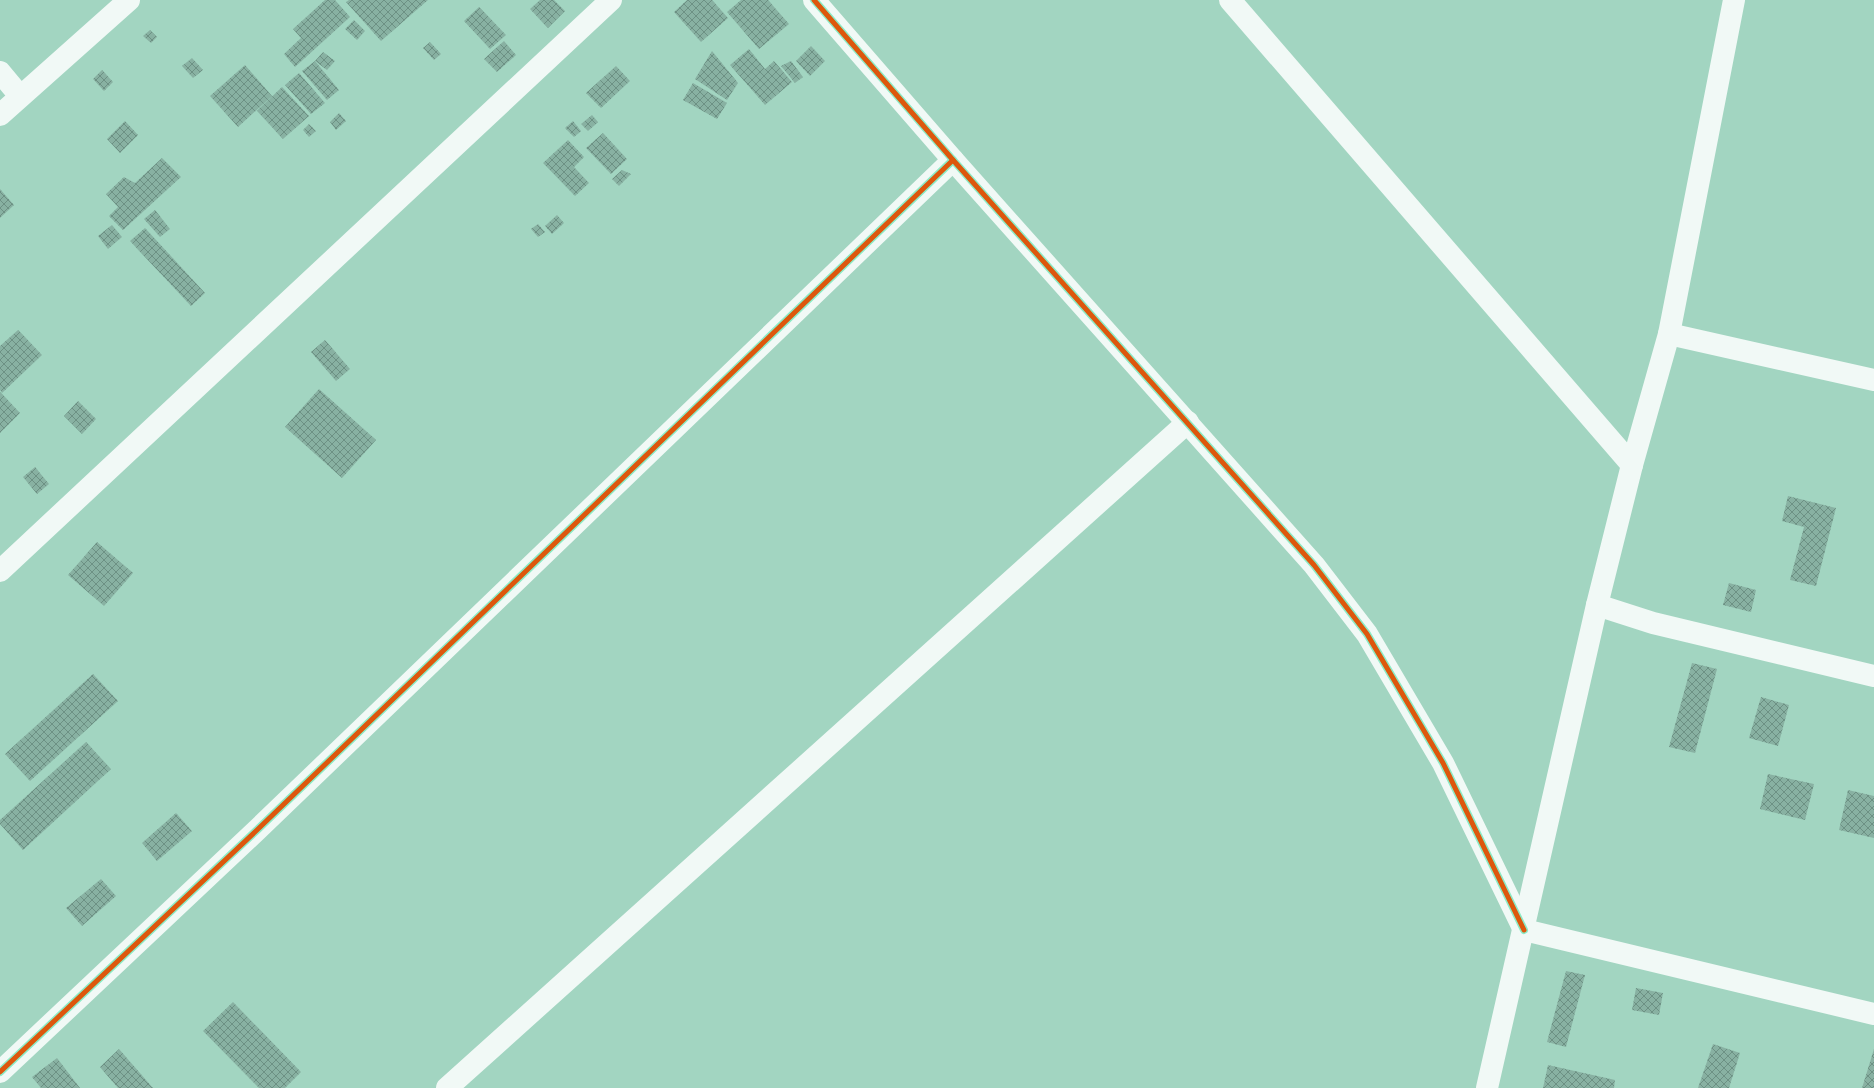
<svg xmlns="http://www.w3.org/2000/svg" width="1874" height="1088" font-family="Jost,sans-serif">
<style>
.building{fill:url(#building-cross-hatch)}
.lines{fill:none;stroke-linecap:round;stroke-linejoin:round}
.street{stroke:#f1f9f6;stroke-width:22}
.cycleway-casing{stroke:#8cebc6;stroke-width:8}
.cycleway{stroke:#dd570d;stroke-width:5}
</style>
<defs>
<pattern id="building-cross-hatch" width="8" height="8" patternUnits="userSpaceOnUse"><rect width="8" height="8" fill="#88b1a2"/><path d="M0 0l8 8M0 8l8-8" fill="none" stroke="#6d9184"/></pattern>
</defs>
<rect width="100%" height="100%" fill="#a2d5c1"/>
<g class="building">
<path d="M325 0H335L350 17 295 67 284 54 301 38 293 29Z"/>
<path d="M349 0H428L381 41 346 2Z"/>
<path d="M540 0H554L565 11 548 28 530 9Z"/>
<path d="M687 0H712L728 18 701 42 674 12Z"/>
<path d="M741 0H768L789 24 759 49 727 12Z"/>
<path d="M479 7 506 35 490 49 464 21Z"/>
<path d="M354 20 365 31 357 40 345 29Z"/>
<path d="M150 30 157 37 151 43 143 36Z"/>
<path d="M504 41 516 55 497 72 484 59Z"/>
<path d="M430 42 441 54 434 60 423 48Z"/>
<path d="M811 46 825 61 810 76 796 61Z"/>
<path d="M749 49 765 69 774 61 792 82 765 105 730 65Z"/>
<path d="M712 51 738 83 727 100 695 79Z"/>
<path d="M323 52 335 61 327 70 315 61Z"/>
<path d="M192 58 203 70 193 78 182 66Z"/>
<path d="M315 61 339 90 327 100 302 71Z"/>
<path d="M791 61 803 77 795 83 781 66Z"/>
<path d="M245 65 272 96 238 127 210 96Z"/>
<path d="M616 66 630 81 601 108 586 93Z"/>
<path d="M102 70 113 82 104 91 93 79Z"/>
<path d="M299 73 325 103 311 114 285 85Z"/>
<path d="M693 83 727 103 717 119 683 100Z"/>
<path d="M282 87 309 116 283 139 257 111Z"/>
<path d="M339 113 346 121 336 130 330 122Z"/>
<path d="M592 115 598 122 588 131 581 124Z"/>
<path d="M125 121 138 135 120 153 107 139Z"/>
<path d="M573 121 581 131 574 137 565 128Z"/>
<path d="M309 124 316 131 309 137 303 130Z"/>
<path d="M603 133 627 159 611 174 586 148Z"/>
<path d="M568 140 584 157 574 167 589 183 575 196 543 163Z"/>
<path d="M162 158 181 177 123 230 109 216 118 207 106 194 124 177 135 183Z"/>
<path d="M622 170 631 174 619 186 612 179Z"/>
<path d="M0 189 14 205 0 218Z"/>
<path d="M155 210 170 229 160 237 144 219Z"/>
<path d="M557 215 564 223 552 234 545 226Z"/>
<path d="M538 224 545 232 538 237 531 229Z"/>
<path d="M112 225 122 237 108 249 98 236Z"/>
<path d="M145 228 205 293 191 306 130 241Z"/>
<path d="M18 330 42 355 2 393 0 390V346Z"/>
<path d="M325 340 350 369 336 381 311 352Z"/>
<path d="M319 389 376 440 342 478 285 427Z"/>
<path d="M0 392 20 413 0 433Z"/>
<path d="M78 401 96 419 82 434 64 416Z"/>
<path d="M35 467 49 484 37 494 23 477Z"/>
<path d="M1788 496 1836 508 1816 586 1790 580 1804 527 1782 521Z"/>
<path d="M97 542 133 573 104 606 68 575Z"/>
<path d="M1729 583 1756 590 1751 612 1723 605Z"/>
<path d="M1692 663 1717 669 1695 753 1669 747Z"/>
<path d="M93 674 118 701 30 781 5 754Z"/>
<path d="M1761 697 1789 705 1778 746 1749 738Z"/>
<path d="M86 742 111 769 23 850 0 824V820Z"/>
<path d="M1768 774 1814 784 1805 820 1760 809Z"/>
<path d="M1848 790 1874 796V838L1839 830Z"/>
<path d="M176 813 192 831 157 861 142 843Z"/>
<path d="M101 879 116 896 82 926 66 908Z"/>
<path d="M1566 971 1585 975 1566 1047 1547 1042Z"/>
<path d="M1636 988 1663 993 1659 1015 1632 1010Z"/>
<path d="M233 1002 301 1072 285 1088H259L203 1031Z"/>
<path d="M1713 1044 1740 1053 1729 1088H1698Z"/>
<path d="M119 1049 153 1088H118L100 1067Z"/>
<path d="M1874 1049V1088H1862Z"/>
<path d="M57 1058 80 1088H41L32 1077Z"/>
<path d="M1548 1065 1615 1080 1614 1088H1543Z"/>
</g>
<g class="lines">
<g class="street">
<path d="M814 0 953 160 1314 565 1367 634 1443 763 1524 930"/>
<path d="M1230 0 1632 465"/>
<path d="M0 72 20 96"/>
<path d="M0 115 129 0"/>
<path d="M1669 334 1874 380"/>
<path d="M0 571 611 0"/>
<path d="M1597 605 1653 623 1874 676"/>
<path d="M1524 930 1874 1014"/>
<path d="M0 1072 257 830 953 160"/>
<path d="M447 1088 1188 422"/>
<path d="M1487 1088 1597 605 1632 465 1669 334 1734 0"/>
</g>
<defs>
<g id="cycleway">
<path d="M814 0 953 160 1314 565 1367 634 1443 763 1524 930"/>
<path d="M0 1072 257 830 953 160"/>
</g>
</defs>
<use href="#cycleway" class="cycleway-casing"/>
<use href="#cycleway" class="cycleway"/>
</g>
</svg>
